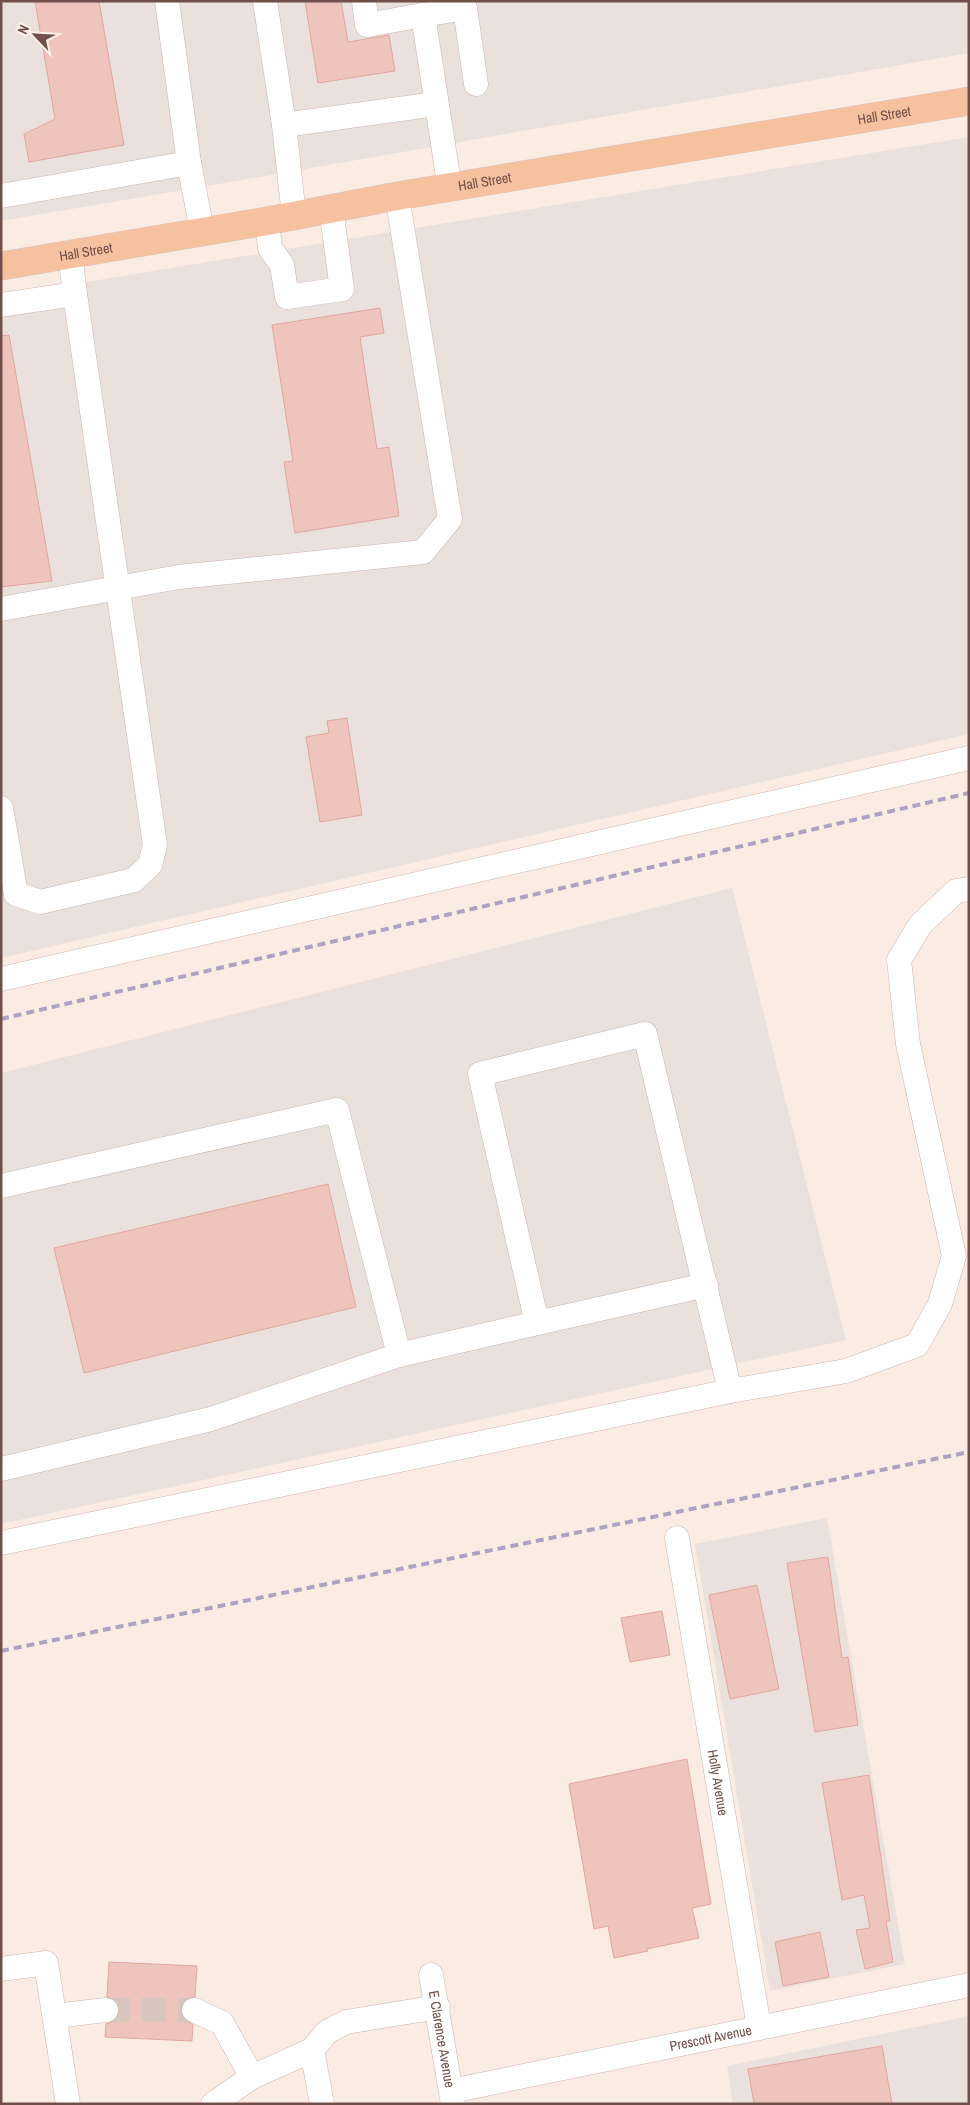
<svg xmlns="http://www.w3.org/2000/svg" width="970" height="2105" font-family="'Archivo Narrow',sans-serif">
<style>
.industrial{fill:#eae1dd}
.building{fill:#efc4bc;stroke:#e0a79d}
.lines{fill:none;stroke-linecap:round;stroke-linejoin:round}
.minor-tunnel{stroke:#d8c5bd;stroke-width:24;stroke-dasharray:24 12;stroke-linecap:butt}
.minor-casing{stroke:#cdb4ad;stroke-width:25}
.major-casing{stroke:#d4cac9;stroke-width:29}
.minor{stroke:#fff;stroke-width:24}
.major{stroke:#f6c19e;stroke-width:28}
.rail{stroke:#aca3c3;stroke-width:4;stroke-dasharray:8 5;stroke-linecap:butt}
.labels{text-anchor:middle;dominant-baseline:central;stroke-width:4;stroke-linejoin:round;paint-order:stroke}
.street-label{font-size:14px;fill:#714f4a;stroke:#fef1e9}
</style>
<rect width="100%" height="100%" fill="#fbece3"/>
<g class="industrial">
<path d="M1 1H969V53L248 179 1 221Z"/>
<path d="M969 137V734L1 958V296Z"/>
<path d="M732 888 846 1340 1 1524V1073Z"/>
<path d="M827 1518 905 1964 770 1991 695 1544Z"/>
<path d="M969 2016V2104H733L727 2066Z"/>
</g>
<g class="building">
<path d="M35 1H99L124 145 29 162 24 134 55 119Z"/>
<path d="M305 1H341L348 42 389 35 395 71 318 83Z"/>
<path d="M380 308 384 333 360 337 377 449 389 447 399 516 295 533 284 462 293 461 272 325Z"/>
<path d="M9 335 52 581 1 587V336Z"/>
<path d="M347 718 362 815 320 822 306 737 329 733 327 721Z"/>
<path d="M328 1184 356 1307 84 1373 54 1248Z"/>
<path d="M828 1557 842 1658 848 1657 858 1725 815 1732 787 1563Z"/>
<path d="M757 1585 779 1689 730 1699 709 1595Z"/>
<path d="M662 1611 670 1655 630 1662 621 1618Z"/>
<path d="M687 1759 711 1904 692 1908 699 1938 647 1949 648 1951 614 1958 608 1926 594 1929 569 1784Z"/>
<path d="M869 1775 890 1921H886L893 1962 865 1969 856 1930 870 1928 864 1895 842 1900 822 1783Z"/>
<path d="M820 1932 829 1977 783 1986 775 1942Z"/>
<path d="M109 1962 197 1966 195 1997 186 1999 182 2004 180 2011 183 2018 193 2025 192 2041 105 2037 106 2024 115 2021 119 2015 120 2009 117 2001 107 1997Z"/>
<path d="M882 2046 892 2104H754L748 2069Z"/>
</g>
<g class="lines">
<path class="minor-tunnel" d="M106 2010H194"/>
<defs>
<g id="minor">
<path d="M167 1 189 163"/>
<path d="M265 1 284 125 436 104"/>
<path d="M364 1 367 25 423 15 450 189"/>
<path d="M423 15 465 8 476 84"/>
<path d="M284 125 294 216"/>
<path d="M1 196 189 163 202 231"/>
<path d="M267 221 270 248 282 265 287 297 342 289 331 209"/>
<path d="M1 305 75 294 70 254"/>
<path d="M1 609 179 577 423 552 450 519 397 196"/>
<path d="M1 808 16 894 40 902 134 880 150 865 155 845 75 294"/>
<path d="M1 979 969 758"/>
<path d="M1 1186 337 1110 399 1355 211 1419 1 1469"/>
<path d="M537 1323 706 1285"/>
<path d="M399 1355 537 1323 480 1074 645 1034 730 1391"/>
<path id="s1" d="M677 1538 759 2027"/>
<path d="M1 1543 730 1391 846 1371 917 1345 940 1304 954 1256 908 1044 899 960 920 925 956 891 969 889"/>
<path d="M1 1969 46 1963 68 2104"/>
<path id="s2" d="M431 1975 453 2104"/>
<path d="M194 2010 222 2023 252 2077"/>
<path d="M55 2016 106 2010"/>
<path id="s3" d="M451 2091 969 1985"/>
<path d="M213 2104 252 2077 312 2050"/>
<path d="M322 2104 312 2050 327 2032 346 2022 438 2007"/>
</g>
<g id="major">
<path id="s4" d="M1 266 267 221 397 196 969 101"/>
</g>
</defs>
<use href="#minor" class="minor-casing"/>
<use href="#major" class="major-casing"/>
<use href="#minor" class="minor"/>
<use href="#major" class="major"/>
<g class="rail">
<path d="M1 1019 969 793"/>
<path d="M1 1651 969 1452"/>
</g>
</g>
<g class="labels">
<g class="street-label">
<text stroke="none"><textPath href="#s4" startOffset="896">Hall Street</textPath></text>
<text stroke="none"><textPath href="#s4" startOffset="491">Hall Street</textPath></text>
<text stroke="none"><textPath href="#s4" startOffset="86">Hall Street</textPath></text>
<text stroke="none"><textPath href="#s1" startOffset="248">Holly Avenue</textPath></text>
<text stroke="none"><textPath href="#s3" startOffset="265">Prescott Avenue</textPath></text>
<text stroke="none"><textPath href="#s2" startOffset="65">E Clarence Avenue</textPath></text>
</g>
</g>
<rect width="970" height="2105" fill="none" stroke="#714f4a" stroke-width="5"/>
<g transform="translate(35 35) rotate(295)" stroke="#fef1e9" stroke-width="4" paint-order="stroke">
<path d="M0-4L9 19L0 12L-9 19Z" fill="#714f4a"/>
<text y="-8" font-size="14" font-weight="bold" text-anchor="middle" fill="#714f4a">N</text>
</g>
</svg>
